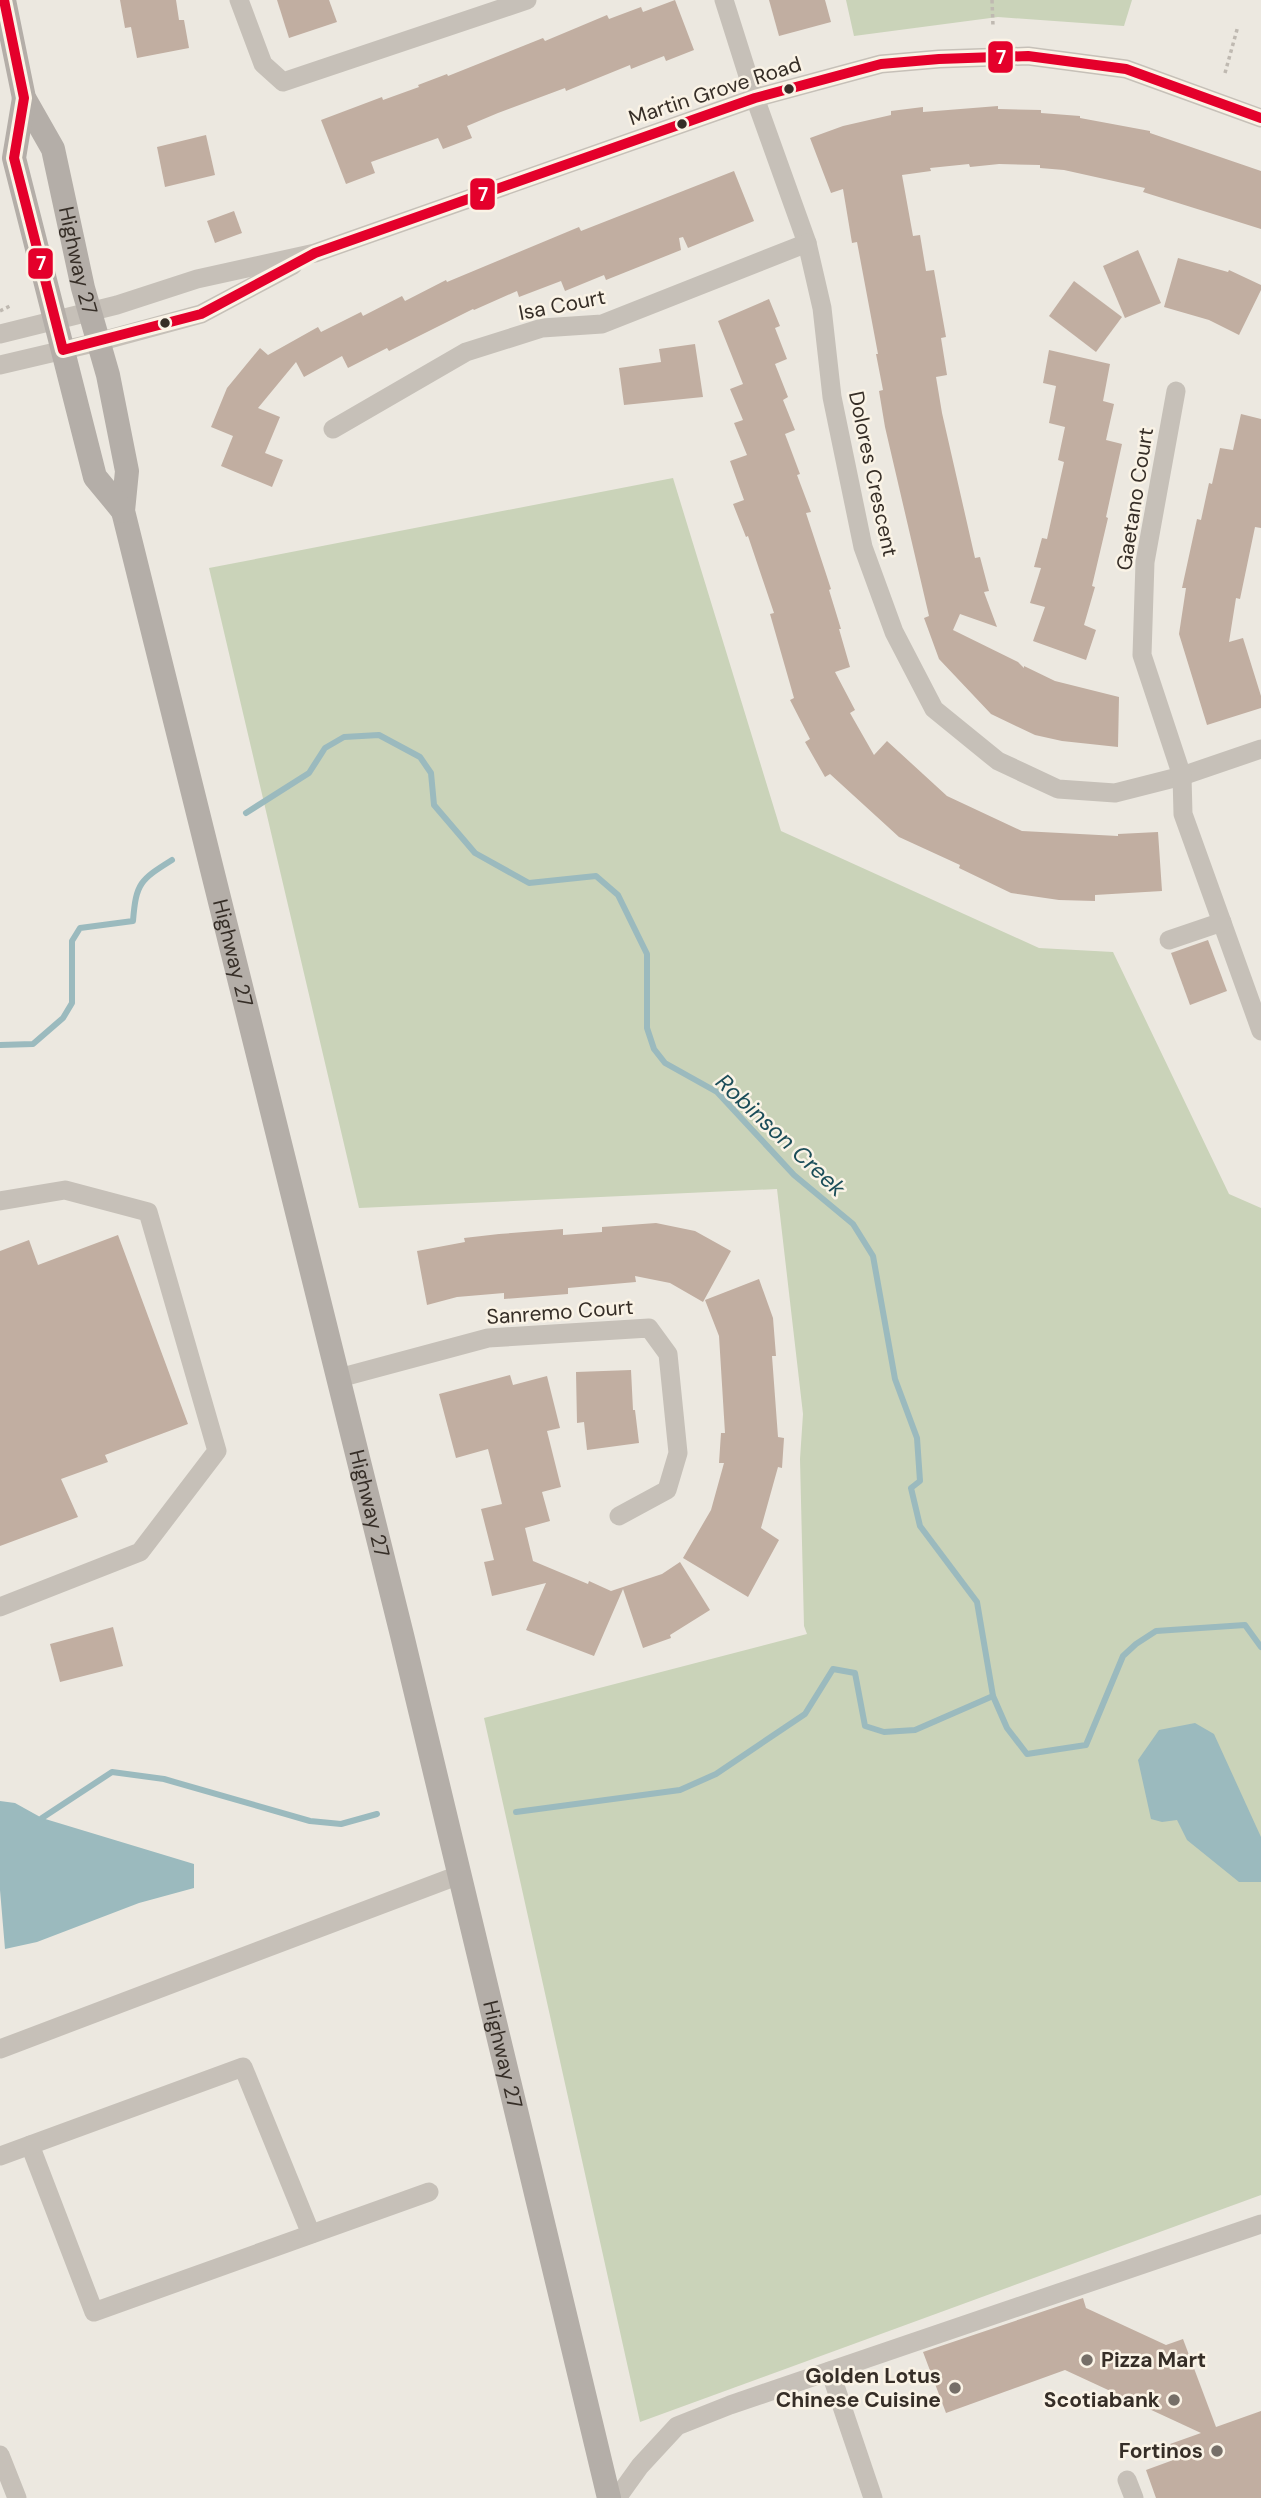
<svg xmlns="http://www.w3.org/2000/svg" width="1261" height="2498" font-family="'DM Sans',sans-serif">
<style>
.green{fill:#cad3b9}
.water{fill:#9bbabe}
.lines{fill:none;stroke-linecap:round;stroke-linejoin:round}
.stream{stroke:#9bbabe;stroke-width:6}
.building{fill:#c1aea1}
.path{stroke:#bfb9b1;stroke-width:3.5;stroke-dasharray:3.5 3.5;stroke-linecap:butt}
.minor{stroke:#c6c0b8;stroke-width:19}
.major{stroke:#b4aea8;stroke-width:24}
.bus-1-casing{stroke:#faf3e6;stroke-width:16}
.bus-1{stroke:#e4002b;stroke-width:10}
.bus-dot{fill:#362e27;stroke:#faf3e6;stroke-width:2.5}
.poi-dot{fill:#766f68;stroke:#faf3e6;stroke-width:2.5}
.labels{text-anchor:middle;dominant-baseline:central;stroke-width:5;stroke-linejoin:round;paint-order:stroke}
.street-label{font-size:21px;fill:#362e27;stroke:#faf3e6}
.poi-label{font-size:21px;font-weight:bold;fill:#362e27;stroke:#faf3e6;text-anchor:end}
.water-label{font-size:23px;font-style:italic;fill:#1b4d59;stroke:#faf3e6}
.line-badge{stroke:#faf3e6;stroke-width:2.5}
.badge-label{font-size:19px;text-anchor:middle;font-weight:bold;fill:#fff}
</style>
<rect width="100%" height="100%" fill="#ece8e0"/>
<g class="green">
<path d="M846 0H1132L1124 26 998 17 854 36Z"/>
<path d="M673 478 781 831 1039 948 1113 952 1229 1194 1261 1208V2195L640 2422 484 1718 807 1634 804 1626 800 1459 803 1414 777 1189 359 1208 209 568Z"/>
</g>
<g class="water">
<path d="M1195 1723 1214 1734 1261 1837V1882H1239L1187 1840 1177 1820 1162 1822 1151 1819 1138 1760 1159 1730Z"/>
<path d="M0 1801 15 1803 42 1818 194 1864V1888L139 1903 37 1942 5 1949 0 1890Z"/>
</g>
<g class="lines">
<g class="stream">
<path d="M246 813 309 773 325 748 344 737 379 735 420 757 431 773 434 805 475 853 529 883 596 876 618 895 647 954V1028L654 1049 665 1063 717 1092 794 1175 853 1224 873 1256 895 1379 917 1438 920 1481 911 1488 920 1526 977 1602 993 1696 1007 1728 1027 1754 1086 1745 1123 1656 1136 1644 1156 1631 1245 1625 1261 1647"/>
<path d="M0 1045 33 1044 63 1018 72 1003V941L80 928 133 921C136 883 140 880 172 860"/>
<path d="M516 1812 680 1790 716 1774 805 1714 833 1669 855 1673 865 1726 884 1732 915 1730 993 1696"/>
<path d="M42 1818 112 1772 164 1779 310 1821 341 1824 377 1814"/>
</g>
</g>
<g class="building">
<path d="M120 0H176L179 20H184L189 48 137 58 131 27 125 28Z"/>
<path d="M277 0H329L337 22 289 38Z"/>
<path d="M675 0 694 50 666 61 664 56 631 69 630 65 566 91 565 88 498 113 467 126 472 138 443 149 438 138 371 162 375 173 346 184 321 120 382 97 383 100 419 87 418 85 447 74 448 76 543 38 545 41 607 15 609 19 641 7 643 12Z"/>
<path d="M769 0H825L831 22 779 36Z"/>
<path d="M998 106V109L1041 110V113L1080 116V118L1150 131V133L1261 171V229L1143 192 1145 188 1064 170 1040 168V165L999 164 970 167 969 164 930 168 931 171 902 175 913 236 920 235 926 271 934 270 946 337 941 338 947 375 936 377 942 413 975 558 980 557 989 591 984 592 997 627 960 614 953 630 1018 662 1024 668V666L1055 681 1119 697 1118 747 1062 741 1035 735 991 714 939 659 924 618 929 616 885 427 879 391 883 390 876 354H878L857 242 852 243 843 189 831 193 810 138 843 126 891 115V111L923 107V112Z"/>
<path d="M206 135 215 175 165 187 157 147Z"/>
<path d="M734 171 754 221 688 248 683 237 679 238 681 250 606 280 604 275 565 291 561 281 519 297 517 291 474 310 473 309 389 351 387 348 348 368 342 356 304 377 296 362 258 408 280 417 265 453 283 460 272 487 221 466 233 436 211 427 227 388 260 348 268 355 318 327 321 332 361 312 363 316 402 296 405 301 446 280 447 282 579 227 581 231Z"/>
<path d="M234 211 242 233 215 243 207 221Z"/>
<path d="M1138 250 1161 303 1125 318 1103 266Z"/>
<path d="M1178 258 1228 272 1229 270 1261 285V290L1239 335 1209 320 1164 307Z"/>
<path d="M1074 281 1122 317 1096 352 1049 316Z"/>
<path d="M769 299 780 326 775 328 787 359 775 364 788 397 783 400 795 430 785 434 800 474 797 475 811 512 806 513 831 589 829 590 841 629H839L850 667 835 672 855 710 850 713 874 755 887 741 947 796 1022 831 1118 836V834L1158 832 1162 891 1095 895V901L1059 900 1011 893 959 868 960 865 899 837 830 774 825 777 805 742 810 739 790 700 794 698 770 614 774 613 748 536 746 537 733 504 744 500 730 461 747 455 734 423 743 420 730 389 743 384 718 321Z"/>
<path d="M695 344 703 397 624 405 619 368 661 362 659 349Z"/>
<path d="M1049 350 1110 364 1103 401 1114 404 1106 440 1122 444 1106 517 1108 518 1092 586 1095 587 1084 625 1096 630 1086 660 1033 641 1045 607 1030 603 1041 568 1034 567 1042 538 1047 539 1064 462 1058 460 1065 427 1049 423 1056 386 1043 383Z"/>
<path d="M1241 414 1261 419V528L1255 527 1240 599 1236 598 1229 642 1243 638 1261 696V708L1207 725 1179 634 1186 588H1182L1197 519 1201 520 1209 483 1212 484 1220 448 1233 450Z"/>
<path d="M1208 940 1227 991 1190 1005 1171 953Z"/>
<path d="M656 1223 695 1231 731 1251 703 1302 670 1283 635 1276 636 1282 568 1288V1294L504 1299V1293L457 1297 427 1305 417 1251 465 1242 464 1238 499 1234 563 1229V1235L602 1232V1227Z"/>
<path d="M118 1235 188 1424 105 1455 108 1462 61 1479 78 1517 0 1546V1251L29 1240 38 1265Z"/>
<path d="M759 1279 773 1318 776 1356H772L778 1437 784 1438 782 1468 778 1467 761 1528 779 1540 748 1597 683 1558 711 1510 724 1463H719L721 1433H725L719 1336 705 1300Z"/>
<path d="M631 1370 633 1410H635L639 1443 587 1450 584 1422 577 1423 576 1372Z"/>
<path d="M510 1375 513 1385 547 1376 560 1428 547 1431 561 1487 542 1492 550 1521 525 1528 533 1561 588 1584 589 1581 611 1591 662 1574 680 1562 710 1610 670 1635 671 1638 643 1648 623 1589 594 1656 526 1630 546 1583 492 1596 484 1562 494 1560 481 1509 502 1504 488 1449 456 1458 439 1394Z"/>
<path d="M113 1627 123 1666 60 1682 50 1644Z"/>
<path d="M1083 2298 1086 2308 1166 2345 1183 2339 1216 2427 1261 2411V2498H1156L1146 2470 1176 2459 1170 2444 1201 2433 1065 2370 946 2413 923 2352Z"/>
</g>
<g class="lines">
<g class="path">
<path d="M992 0 993 26"/>
<path d="M1225 73 1238 26"/>
<path d="M0 311 10 306"/>
</g>
<g class="minor">
<path d="M239 0 263 64 283 82 527 0"/>
<path d="M724 0 755 98 807 243 822 308 832 397 863 547 894 632 934 709 998 761 1058 789 1115 793 1182 776 1261 749"/>
<path d="M0 334 117 305 197 279 315 253 755 98 881 64 939 59 1028 56 1126 69 1261 118"/>
<path d="M0 365 98 342 201 314 293 265"/>
<path d="M1176 391 1145 562 1142 655 1182 776 1183 814 1261 1031"/>
<path d="M333 429 466 352 542 328 602 324 807 243"/>
<path d="M1169 940 1222 922"/>
<path d="M0 1201 65 1190 148 1212 217 1451 140 1552 0 1607"/>
<path d="M339 1378 488 1338 649 1328 668 1354 678 1453 667 1490 619 1516"/>
<path d="M0 2049 459 1875"/>
<path d="M30 2145 94 2312 429 2192"/>
<path d="M0 2156 243 2067 311 2234"/>
<path d="M830 2371 873 2498"/>
<path d="M0 2455 17 2498"/>
<path d="M1127 2480 1134 2498"/>
<path d="M617 2498 640 2466 677 2426 730 2405 1261 2224"/>
</g>
<g class="major">
<path id="s1" d="M4 0 24 98 53 149 83 288 108 375 127 471 123 511 402 1635 609 2498"/>
<path d="M24 98 14 158 95 477 123 511"/>
</g>
<defs>
<path id="bus-1" d="M4 0 24 98 14 158 63 350 201 314 315 253 755 98 881 64 939 59 1028 56 1126 69 1261 118"/>
</defs>
<use href="#bus-1" class="bus-1-casing"/>
<use href="#bus-1" class="bus-1"/>
</g>
<g class="bus-dot">
<circle cx="789" cy="89" r="6"/>
<circle cx="682" cy="124" r="6"/>
<circle cx="165" cy="323" r="6"/>
</g>
<g class="poi-dot">
<circle cx="1087" cy="2360" r="7"/>
<circle cx="955" cy="2388" r="7"/>
<circle cx="1174" cy="2400" r="7"/>
<circle cx="1217" cy="2451" r="7"/>
</g>
<g class="labels">
<g class="street-label">
<text transform="translate(715 91) rotate(-18)">Martin Grove Road</text>
<text stroke="none"><textPath href="#s1" startOffset="273">Highway 27</textPath></text>
<text transform="translate(562 305) rotate(-11)">Isa Court</text>
<text transform="translate(873 474) rotate(78)">Dolores Crescent</text>
<text transform="translate(1135 499) rotate(-81)">Gaetano Court</text>
<text stroke="none"><textPath href="#s1" startOffset="985">Highway 27</textPath></text>
<text transform="translate(560 1312) rotate(-4)">Sanremo Court</text>
<text stroke="none"><textPath href="#s1" startOffset="1552">Highway 27</textPath></text>
<text stroke="none"><textPath href="#s1" startOffset="2119">Highway 27</textPath></text>
</g>
<g class="poi-label">
<text x="1101" y="2360" text-anchor="start">Pizza Mart</text>
<text x="941" y="2376">Golden Lotus<tspan x="941" dy="24">Chinese Cuisine</tspan></text>
<text x="1160" y="2400">Scotiabank</text>
<text x="1203" y="2451">Fortinos</text>
</g>
<g class="water-label">
<text transform="translate(781 1135) rotate(43)">Robinson Creek</text>
</g>
</g>
<g class="line-badge">
<rect x="987" y="40" width="27" height="34" rx="7" fill="#e4002b"/>
<rect x="469" y="177" width="27" height="34" rx="7" fill="#e4002b"/>
<rect x="27" y="247" width="27" height="33" rx="7" fill="#e4002b"/>
</g>
<g class="badge-label">
<text x="1001" y="64">7</text>
<text x="483" y="201">7</text>
<text x="41" y="270">7</text>
</g>
</svg>
